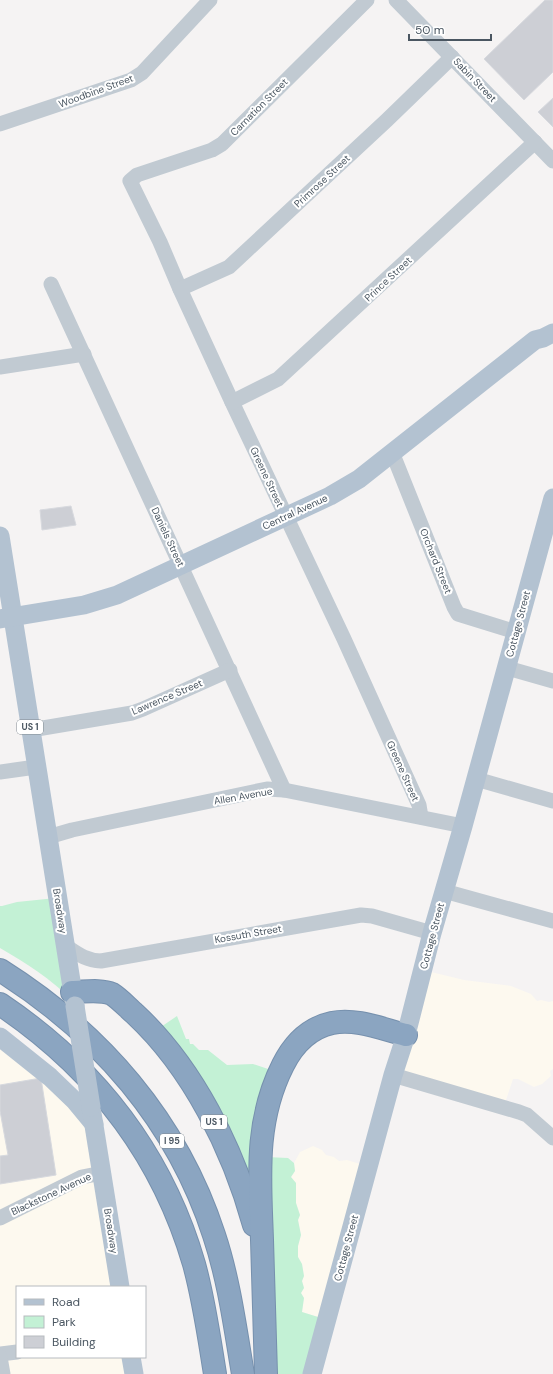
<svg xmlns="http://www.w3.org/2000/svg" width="553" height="1374" font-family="'DM Sans',sans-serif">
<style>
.commercial{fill:#fdf9ef}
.green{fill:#c3f1d5}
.building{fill:#cdcfd5;stroke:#d7d9de}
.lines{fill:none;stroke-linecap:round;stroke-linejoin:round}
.highway-casing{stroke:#7690ad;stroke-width:24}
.minor{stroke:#c1cad2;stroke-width:15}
.major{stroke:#b3c2d1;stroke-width:19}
.highway{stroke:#8ba5c1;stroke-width:22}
.major-bridge{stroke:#b3c2d1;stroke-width:19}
.labels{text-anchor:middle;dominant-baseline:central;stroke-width:4;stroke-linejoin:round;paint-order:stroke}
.shield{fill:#fff;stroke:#808990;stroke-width:1}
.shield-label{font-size:9px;font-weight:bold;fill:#4a5661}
.street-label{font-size:10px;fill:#4a5661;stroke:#fff}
</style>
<rect width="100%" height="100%" fill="#f5f3f3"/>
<g class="commercial">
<path d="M427 971 464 980 511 986 531 994 537 1001 541 1000 549 1002 553 1001V1069L550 1071 551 1076 542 1084 534 1087 518 1079H513L504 1106 400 1079Z"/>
<path d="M0 1038 93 1116 124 1287H17V1357H134L136 1374H5L0 1344Z"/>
<path d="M313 1146 322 1150 326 1155 334 1157 339 1161 347 1160 373 1168 331 1321 302 1312 304 1298 301 1293 304 1288 302 1281 304 1276 302 1264 298 1257V1246L301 1235 298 1220 300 1215 296 1203V1183L291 1177 295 1171 294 1163 300 1152Z"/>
</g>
<g class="green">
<path d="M56 898 72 1000C51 979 26 963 0 948V906H2L17 902Z"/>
<path d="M177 1016 186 1039H189L190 1044H193L199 1050H208L227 1065 253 1064 280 1073 266 1157 288 1158 294 1163 295 1171 291 1177 296 1183V1203L300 1215 298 1220 301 1235 298 1246V1257L302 1264 304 1276 302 1281 304 1288 301 1293 304 1298 302 1312 331 1321 317 1374H273L270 1240 152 1033Z"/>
</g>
<g class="building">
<path d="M545 0H553V72L524 100 484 59Z"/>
<path d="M553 98V127L538 112Z"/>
<path d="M71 506 76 525 42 530 40 510Z"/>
<path d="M41 1078 56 1175 0 1184V1156L8 1155 0 1111V1085Z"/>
</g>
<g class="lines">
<defs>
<g id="highway">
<path d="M0 970C100 1033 177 1121 214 1235 229 1280 235 1327 243 1374"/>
<path d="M72 992C84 992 101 989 112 994 120 999 128 1008 135 1014 193 1068 233 1149 254 1225"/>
<path d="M0 1004C95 1068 162 1154 194 1264 204 1300 209 1337 215 1374"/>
<path d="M266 1374C265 1329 263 1285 262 1240 260 1179 254 1122 283 1065 293 1045 309 1028 332 1023 356 1018 382 1029 406 1035"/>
</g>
</defs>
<use href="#highway" class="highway-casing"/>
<g class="minor">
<path d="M367 0 222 144 212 150 137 175 130 181 160 242 180 289 232 402 344 639 419 805 421 817"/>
<path d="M396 0 553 161"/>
<path d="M0 124 131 80 142 73 210 0"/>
<path d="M51 284 284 790"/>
<path d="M180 289 229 267 387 120 452 57"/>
<path d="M0 367 84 354"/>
<path d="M232 402 278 379 535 142"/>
<path d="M392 452 454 607 458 614 516 632"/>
<path d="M507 668 553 681"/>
<path d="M31 730 132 713 143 709 230 670"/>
<path d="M0 772 36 767"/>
<path d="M476 779 553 801"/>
<path d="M48 837 72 830 267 789 284 790 463 826"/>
<path d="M444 891 553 921"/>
<path d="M66 946C78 954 85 960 101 961L361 915 372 916 432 933"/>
<path d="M393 1075 519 1112 527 1115 553 1138"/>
<path d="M0 1218 82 1177 102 1173"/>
<path d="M0 1354 17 1352"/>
<path d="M0 1357 3 1374"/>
</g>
<g class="major">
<path d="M0 536 75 1006"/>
<path d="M0 619 84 605 117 595 330 496 359 479 535 340 543 338 553 333"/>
<path d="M0 1037 50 1077 75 1101 94 1124"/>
<path d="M91 1107 120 1287"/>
<path d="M131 1357 134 1374"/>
<path d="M312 1374 393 1075 406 1035 432 933 463 826 553 498"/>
</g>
<use href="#highway" class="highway"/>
<path class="major-bridge" d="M75 1006 91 1107"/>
</g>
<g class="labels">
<g class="shield">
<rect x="17" y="720" width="26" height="14" rx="3"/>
<rect x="201" y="1115" width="26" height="14" rx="3"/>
<rect x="160" y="1134" width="24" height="14" rx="3"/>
</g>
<g class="shield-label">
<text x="30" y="727">US 1</text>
<text x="214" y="1122">US 1</text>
<text x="172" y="1141">I 95</text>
</g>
<g class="street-label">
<text transform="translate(475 80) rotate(46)">Sabin Street</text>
<text transform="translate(96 91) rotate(-20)">Woodbine Street</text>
<text transform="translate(259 107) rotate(-45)">Carnation Street</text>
<text transform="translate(322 181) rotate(-43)">Primrose Street</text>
<text transform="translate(388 279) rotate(-43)">Prince Street</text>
<text transform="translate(267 477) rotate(65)">Greene Street</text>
<text transform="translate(295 512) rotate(-25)">Central Avenue</text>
<text transform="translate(168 537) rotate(65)">Daniels Street</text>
<text transform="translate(436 561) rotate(68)">Orchard Street</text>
<text transform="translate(518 624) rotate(-75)">Cottage Street</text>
<text transform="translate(167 697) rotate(-23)">Lawrence Street</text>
<text transform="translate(403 771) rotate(66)">Greene Street</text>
<text transform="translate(243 796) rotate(-10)">Allen Avenue</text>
<text transform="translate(60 911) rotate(81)">Broadway</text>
<text transform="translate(248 934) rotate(-10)">Kossuth Street</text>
<text transform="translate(432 936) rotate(-75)">Cottage Street</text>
<text transform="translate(51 1194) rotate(-25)">Blackstone Avenue</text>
<text transform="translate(111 1231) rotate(81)">Broadway</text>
<text transform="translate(346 1248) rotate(-75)">Cottage Street</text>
</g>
</g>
<rect x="16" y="1286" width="130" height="72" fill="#ffffff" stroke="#b7bbc0"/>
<rect x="24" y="1299" width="20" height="6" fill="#b3c2d1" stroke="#b7bbc0"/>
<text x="52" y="1306" font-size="12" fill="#4a5661">Road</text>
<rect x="24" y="1316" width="20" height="12" fill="#c3f1d5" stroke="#b7bbc0"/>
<text x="52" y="1326" font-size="12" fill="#4a5661">Park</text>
<rect x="24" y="1336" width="20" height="12" fill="#cdcfd5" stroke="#b7bbc0"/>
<text x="52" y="1346" font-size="12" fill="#4a5661">Building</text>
<path d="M409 34v6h82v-6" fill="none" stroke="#4a5661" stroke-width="2"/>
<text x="415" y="34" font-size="12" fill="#4a5661" stroke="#ffffff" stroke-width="3" paint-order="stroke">50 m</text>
</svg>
